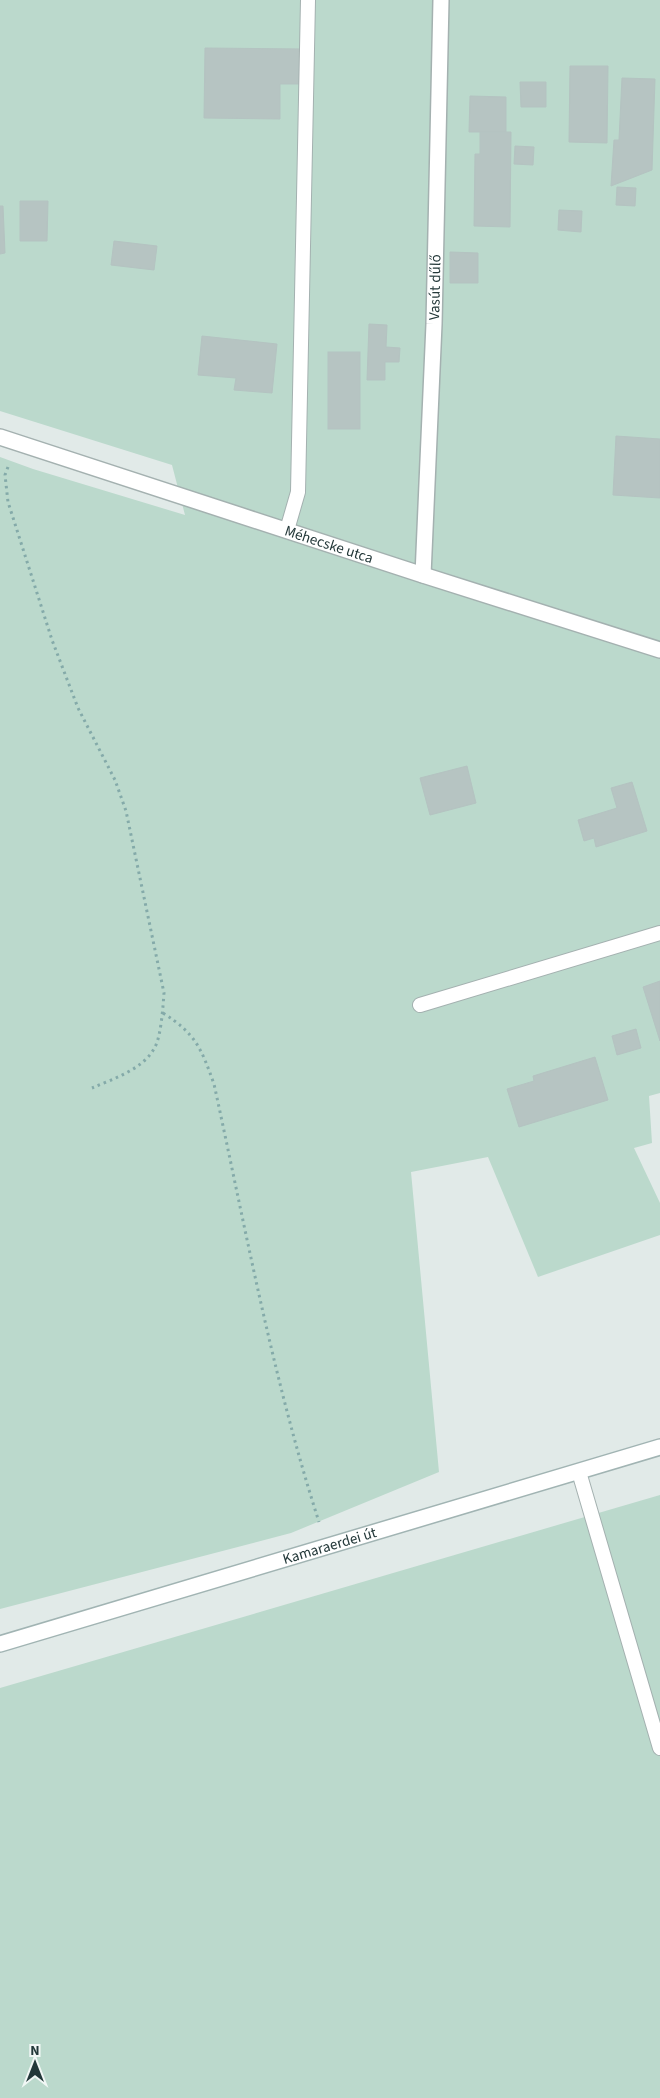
<svg xmlns="http://www.w3.org/2000/svg" width="660" height="2098" font-family="'Source Sans 3',sans-serif">
<style>
.green{fill:#bbd9cc}
.building{fill:#b6c4c2;stroke:#b4c3c1}
.lines{fill:none;stroke-linecap:round;stroke-linejoin:round}
.lane-casing{stroke:#a4b1b0;stroke-width:16}
.street-casing{stroke:#a4b1b0;stroke-width:18}
.secondary-casing{stroke:#a1b4b3;stroke-width:18}
.path{stroke:#84aaa9;stroke-width:3;stroke-dasharray:2.5 4;stroke-linecap:butt}
.lane{stroke:#fff;stroke-width:14}
.street{stroke:#fff;stroke-width:15}
.secondary{stroke:#fff;stroke-width:15}
.labels{text-anchor:middle;dominant-baseline:central;stroke-width:4;stroke-linejoin:round;paint-order:stroke}
.street-label{font-size:15px;fill:#233839;stroke:#f1f7f5}
</style>
<rect width="100%" height="100%" fill="#e1eae8"/>
<g class="green">
<path d="M0 0H660V1093L649 1096 652 1143 634 1148 660 1203V1235L538 1277 488 1157 411 1172 439 1472 291 1533 0 1609V457L33 469 185 515 172 465 0 411Z"/>
<path d="M660 1495V2098H0V1688Z"/>
</g>
<g class="building">
<path d="M205 48 304 49V84H280V119L204 118Z"/>
<path d="M570 66H608L607 143 569 142Z"/>
<path d="M622 78 655 79 652 170 611 186 614 140H619Z"/>
<path d="M520 82H546V107H521Z"/>
<path d="M470 96 506 97V132H469Z"/>
<path d="M480 132H511L510 227 474 226 475 154H480Z"/>
<path d="M515 146 534 147 533 165 514 164Z"/>
<path d="M617 187 636 188 635 206 616 205Z"/>
<path d="M20 201H48L47 241H20Z"/>
<path d="M0 206H3L5 253 0 254Z"/>
<path d="M559 210 582 211 581 232 558 230Z"/>
<path d="M114 241 157 246 154 270 111 265Z"/>
<path d="M450 252 478 253V283H450Z"/>
<path d="M369 324 387 325 386 347 400 348 399 362H385V380H367Z"/>
<path d="M202 336 277 344 272 393 234 390 236 378 198 375Z"/>
<rect x="328" y="352" width="32" height="77"/>
<path d="M616 436 660 439V498L613 495Z"/>
<path d="M467 766 476 803 430 815 420 778Z"/>
<path d="M632 782 647 831 596 847 594 838 584 841 578 820 617 808 611 788Z"/>
<path d="M660 981V1041L643 987Z"/>
<path d="M636 1029 641 1048 617 1055 612 1036Z"/>
<path d="M595 1057 608 1100 519 1127 507 1089 534 1081 533 1076Z"/>
</g>
<g class="lines">
<defs>
<g id="lane">
<path d="M287 530 298 492 308 0"/>
<path d="M420 1005 660 933"/>
<path d="M579 1472 660 1748"/>
</g>
<g id="street">
<path id="s1" d="M0 437 423 575 660 650"/>
<path id="s2" d="M423 575 434 324 441 0"/>
</g>
<g id="secondary">
<path id="s3" d="M0 1644 660 1447"/>
</g>
</defs>
<use href="#lane" class="lane-casing"/>
<use href="#street" class="street-casing"/>
<use href="#secondary" class="secondary-casing"/>
<g class="path">
<path d="M8 467 5 475 8 502 52 640 78 708 115 780 126 811 164 993C163 1007 161 1036 155 1047 144 1069 113 1079 92 1088"/>
<path d="M163 1013C196 1034 201 1048 214 1084 246 1231 273 1379 319 1522"/>
</g>
<use href="#lane" class="lane"/>
<use href="#street" class="street"/>
<use href="#secondary" class="secondary"/>
</g>
<g class="labels">
<g class="street-label">
<text stroke="none"><textPath href="#s2" startOffset="288">Vasút dűlő</textPath></text>
<text stroke="none"><textPath href="#s1" startOffset="346">Méhecske utca</textPath></text>
<text stroke="none"><textPath href="#s3" startOffset="344">Kamaraerdei út</textPath></text>
</g>
</g>
<g transform="translate(35 2063)" stroke="#f1f7f5" stroke-width="4" paint-order="stroke">
<path d="M0-4L9 19L0 12L-9 19Z" fill="#233839"/>
<text y="-8" font-size="14" font-weight="bold" text-anchor="middle" fill="#233839">N</text>
</g>
</svg>
